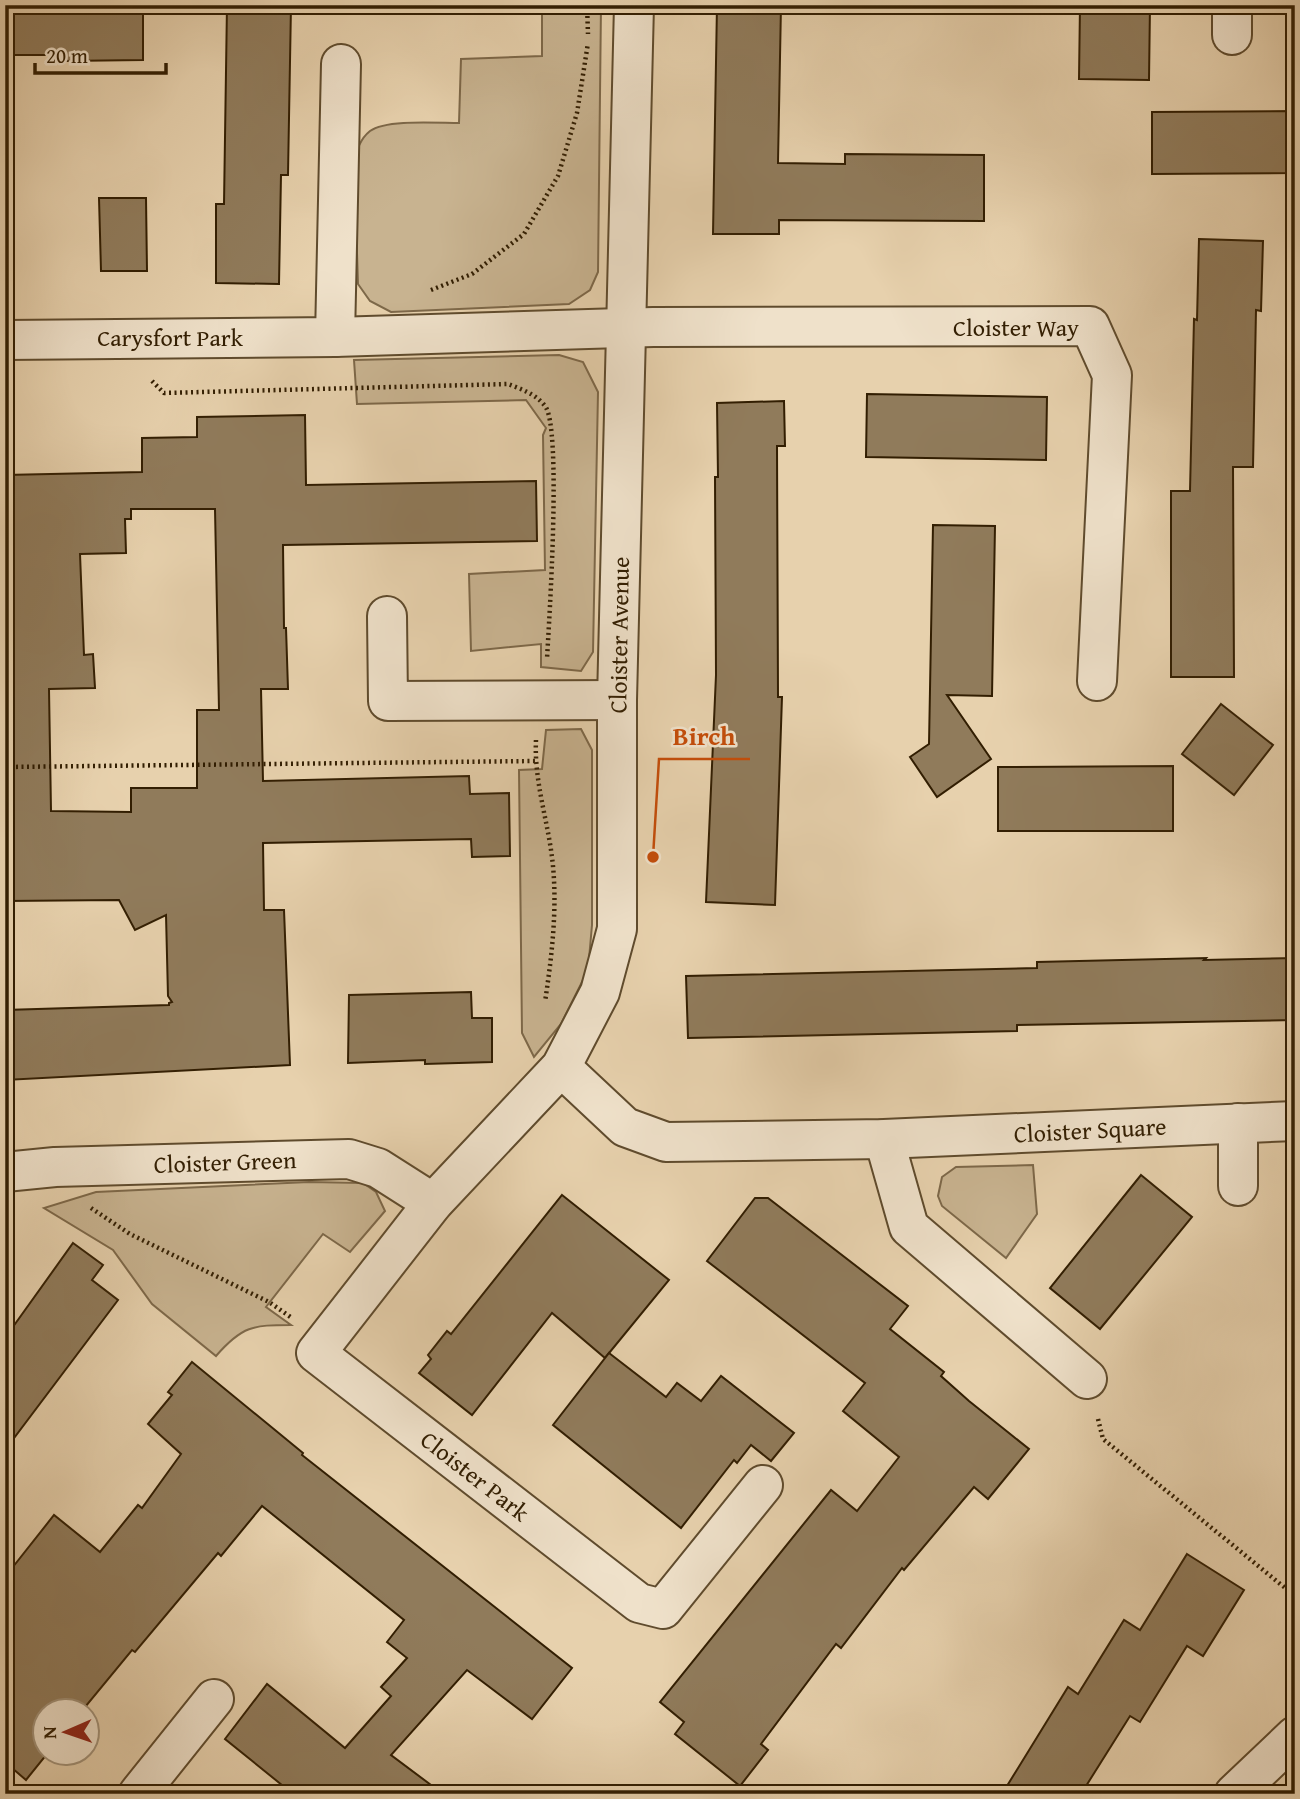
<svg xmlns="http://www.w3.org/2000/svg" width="1300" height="1799" font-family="'Gentium Book Plus',serif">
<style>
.green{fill:#c8b390;stroke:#7d6849;stroke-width:2}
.building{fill:#907b5b;stroke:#321e02;stroke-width:2;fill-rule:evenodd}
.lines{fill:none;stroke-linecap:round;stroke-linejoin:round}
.street-casing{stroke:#5f4b2d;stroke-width:42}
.path{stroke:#321e02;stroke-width:4.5;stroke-dasharray:2 3.5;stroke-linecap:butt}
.street{stroke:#efe1ca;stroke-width:38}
.labels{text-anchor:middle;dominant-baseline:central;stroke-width:5;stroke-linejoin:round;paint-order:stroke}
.street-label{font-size:24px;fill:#321e02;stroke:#efe1ca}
.leader{fill:none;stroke:#c44d0a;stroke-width:2.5}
.callout-dot{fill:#c44d0a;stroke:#efe1ca;stroke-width:2.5}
.callout-label{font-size:26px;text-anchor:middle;font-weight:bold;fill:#c44d0a;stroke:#efe1ca;stroke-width:5;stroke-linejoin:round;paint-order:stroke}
</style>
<rect width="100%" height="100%" fill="#e7d1ad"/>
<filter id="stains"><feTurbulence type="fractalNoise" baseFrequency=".00286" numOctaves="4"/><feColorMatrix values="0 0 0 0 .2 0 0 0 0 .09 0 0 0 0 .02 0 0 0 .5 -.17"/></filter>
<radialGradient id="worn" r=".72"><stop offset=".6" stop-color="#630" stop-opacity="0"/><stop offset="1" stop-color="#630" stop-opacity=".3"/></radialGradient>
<g class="green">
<path d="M542 5H601L598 272 590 290 569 304 391 312 370 301 358 284 354 161C357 150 360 139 370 131 386 119 438 123 459 123L461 59 542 56Z"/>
<path d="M559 355 583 362 598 392 593 652 581 671 541 667V644L471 651 469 574 545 570 543 435 546 428 526 400 357 404 354 360Z"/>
<path d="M581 729 592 750V925L588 970 561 1024 534 1057 522 1033 519 770 542 769 546 730Z"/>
<path d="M1033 1165 1037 1214 1006 1258 942 1206 938 1196 942 1177 956 1167Z"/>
<path d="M309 1182 363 1183 376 1192 385 1211 350 1252 323 1234 266 1307 291 1325C253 1325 242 1326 216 1356L152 1304 113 1250 44 1208 96 1192Z"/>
</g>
<g class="building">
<path d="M5 5H143V60L65 61V55H5Z"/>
<path d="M227 5H291L288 175H281L279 284 216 283V204H224Z"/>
<path d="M717 5H781L778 163 845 164V154L984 155V221L779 220V234H713Z"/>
<path d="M1080 5H1150L1149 80 1079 79Z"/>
<path d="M1295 111V173L1152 174V112Z"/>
<path d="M99 198H146L147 271H101Z"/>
<path d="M1199 239 1263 241 1261 311 1256 310 1253 467H1233L1234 677H1171V491H1190L1194 319 1197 320Z"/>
<path d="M867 394 1047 397 1046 460 866 457Z"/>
<path d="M784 401 785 446H777L778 697H782L775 905 706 902 716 675 715 477H718L717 403Z"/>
<path d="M305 415 306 485 536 481 537 541 283 545 284 628H286L288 689H261L263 781 469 776 470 794 509 793 510 856 472 857 471 839 263 843 264 910H284L290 1065 5 1080V1010L169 1005V1003L172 1002 168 996 166 915 135 930 119 900 5 901V475L142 472V438L197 437V417ZM131 509H215L219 710H197V788H131V812L51 811 49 689 95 688 93 654 84 655 80 554 126 553 125 519H131Z"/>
<path d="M933 525 995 526 992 696 947 695 991 759 937 797 910 757 929 744Z"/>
<path d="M1221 704 1273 745 1234 795 1182 754Z"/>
<path d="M1173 766V831H998V767Z"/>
<path d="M1206 958 1204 960 1295 958V1020L1017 1025V1031L688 1038 686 976 1037 968V962Z"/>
<path d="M471 992 472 1018H492V1062L425 1064V1060L348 1063 349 995Z"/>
<path d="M1141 1175 1192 1217 1100 1329 1050 1288Z"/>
<path d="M562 1195 669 1280 605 1358 552 1313 472 1415 419 1373 431 1359 428 1355 447 1331 451 1334Z"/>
<path d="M755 1198H768L908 1306 890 1329 944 1372 941 1376 969 1401 1029 1449 988 1499 974 1487 904 1570 902 1568 841 1648 836 1644 761 1744 768 1750 740 1786 675 1734 684 1722 660 1702 831 1490 857 1511 899 1457 843 1411 865 1383 707 1261Z"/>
<path d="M73 1243 103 1265 92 1280 118 1300 5 1450V1338Z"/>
<path d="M609 1353 666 1397 677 1383 701 1401 721 1376 794 1433 771 1461 751 1445 737 1463 734 1460 681 1528 553 1425Z"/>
<path d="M192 1362 303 1453 302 1455 572 1668 532 1719 467 1670 391 1755 443 1794H293L225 1739 267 1684 345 1748 391 1696 381 1687 407 1658 387 1642 404 1620 262 1506 221 1556 218 1553 135 1652 132 1650 81 1712H46L47 1754 26 1780 5 1762V1577L54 1515 100 1552 138 1505 142 1508 181 1454 148 1424 172 1395 168 1392Z"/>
<path d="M1187 1554 1244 1590 1203 1656 1187 1646 1140 1722 1130 1716 1081 1794H1002L1068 1687 1078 1694 1124 1620 1140 1630Z"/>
</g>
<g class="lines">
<defs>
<g id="street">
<path d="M634 5 617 700V929L600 992 561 1067 433 1203 316 1353 639 1603 663 1609 763 1485"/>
<path d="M1232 35V5"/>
<path d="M335 337 341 64"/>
<path d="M5 340 335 337 653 327 1090 326 1112 375 1097 681"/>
<path d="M387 616 388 701 617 700"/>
<path d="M561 1067 625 1127 666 1142 884 1139 1295 1121"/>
<path d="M884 1139 909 1227 1087 1379"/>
<path d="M5 1172 55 1167 349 1159 378 1168 433 1203"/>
<path d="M1238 1186V1123"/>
<path d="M138 1794 214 1699"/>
<path d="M1234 1794 1295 1736"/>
</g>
</defs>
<use href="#street" class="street-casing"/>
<g class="path">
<path d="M587 5 588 34"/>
<path d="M431 290 472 274 524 234 558 176 577 113 588 43"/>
<path d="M152 381 164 393 508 384C521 389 536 394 545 406 562 427 549 622 547 659"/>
<path d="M536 740C534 780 547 818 552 857 558 905 552 955 545 1002"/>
<path d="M5 767 535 761"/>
<path d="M91 1208 130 1234 269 1302 292 1318"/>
<path d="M1098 1419 1103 1439 1295 1596"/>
</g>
<use href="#street" class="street"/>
</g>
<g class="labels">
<g class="street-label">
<text x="1016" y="327">Cloister Way</text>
<text x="170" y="337">Carysfort Park</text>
<text transform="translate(619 635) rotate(-89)">Cloister Avenue</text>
<text transform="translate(1090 1130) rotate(-3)">Cloister Square</text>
<text transform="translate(225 1162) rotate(-2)">Cloister Green</text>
<text transform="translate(475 1476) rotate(38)">Cloister Park</text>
</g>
</g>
<path class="leader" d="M653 857L659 759H750"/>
<circle class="callout-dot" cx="653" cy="857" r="7"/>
<g class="callout-label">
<text x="704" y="745">Birch</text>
</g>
<rect width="1300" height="1799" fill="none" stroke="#e7d1ad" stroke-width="28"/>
<rect x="7" y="7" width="1286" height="1785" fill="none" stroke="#321e02" stroke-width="3.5"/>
<rect x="14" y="14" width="1272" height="1771" fill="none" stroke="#321e02" stroke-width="2"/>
<g transform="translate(66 1732) rotate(268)"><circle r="33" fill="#efe1ca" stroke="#a3937a" stroke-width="2"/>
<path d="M0-5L12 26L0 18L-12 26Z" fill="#8f2418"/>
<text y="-10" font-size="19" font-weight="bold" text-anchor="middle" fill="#321e02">N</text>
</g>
<path d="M35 63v10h131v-10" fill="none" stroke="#321e02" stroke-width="3.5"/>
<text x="46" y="63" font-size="21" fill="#321e02" stroke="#efe1ca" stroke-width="5" paint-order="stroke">20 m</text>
<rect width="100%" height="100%" filter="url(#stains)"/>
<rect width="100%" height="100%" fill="url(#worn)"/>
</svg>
